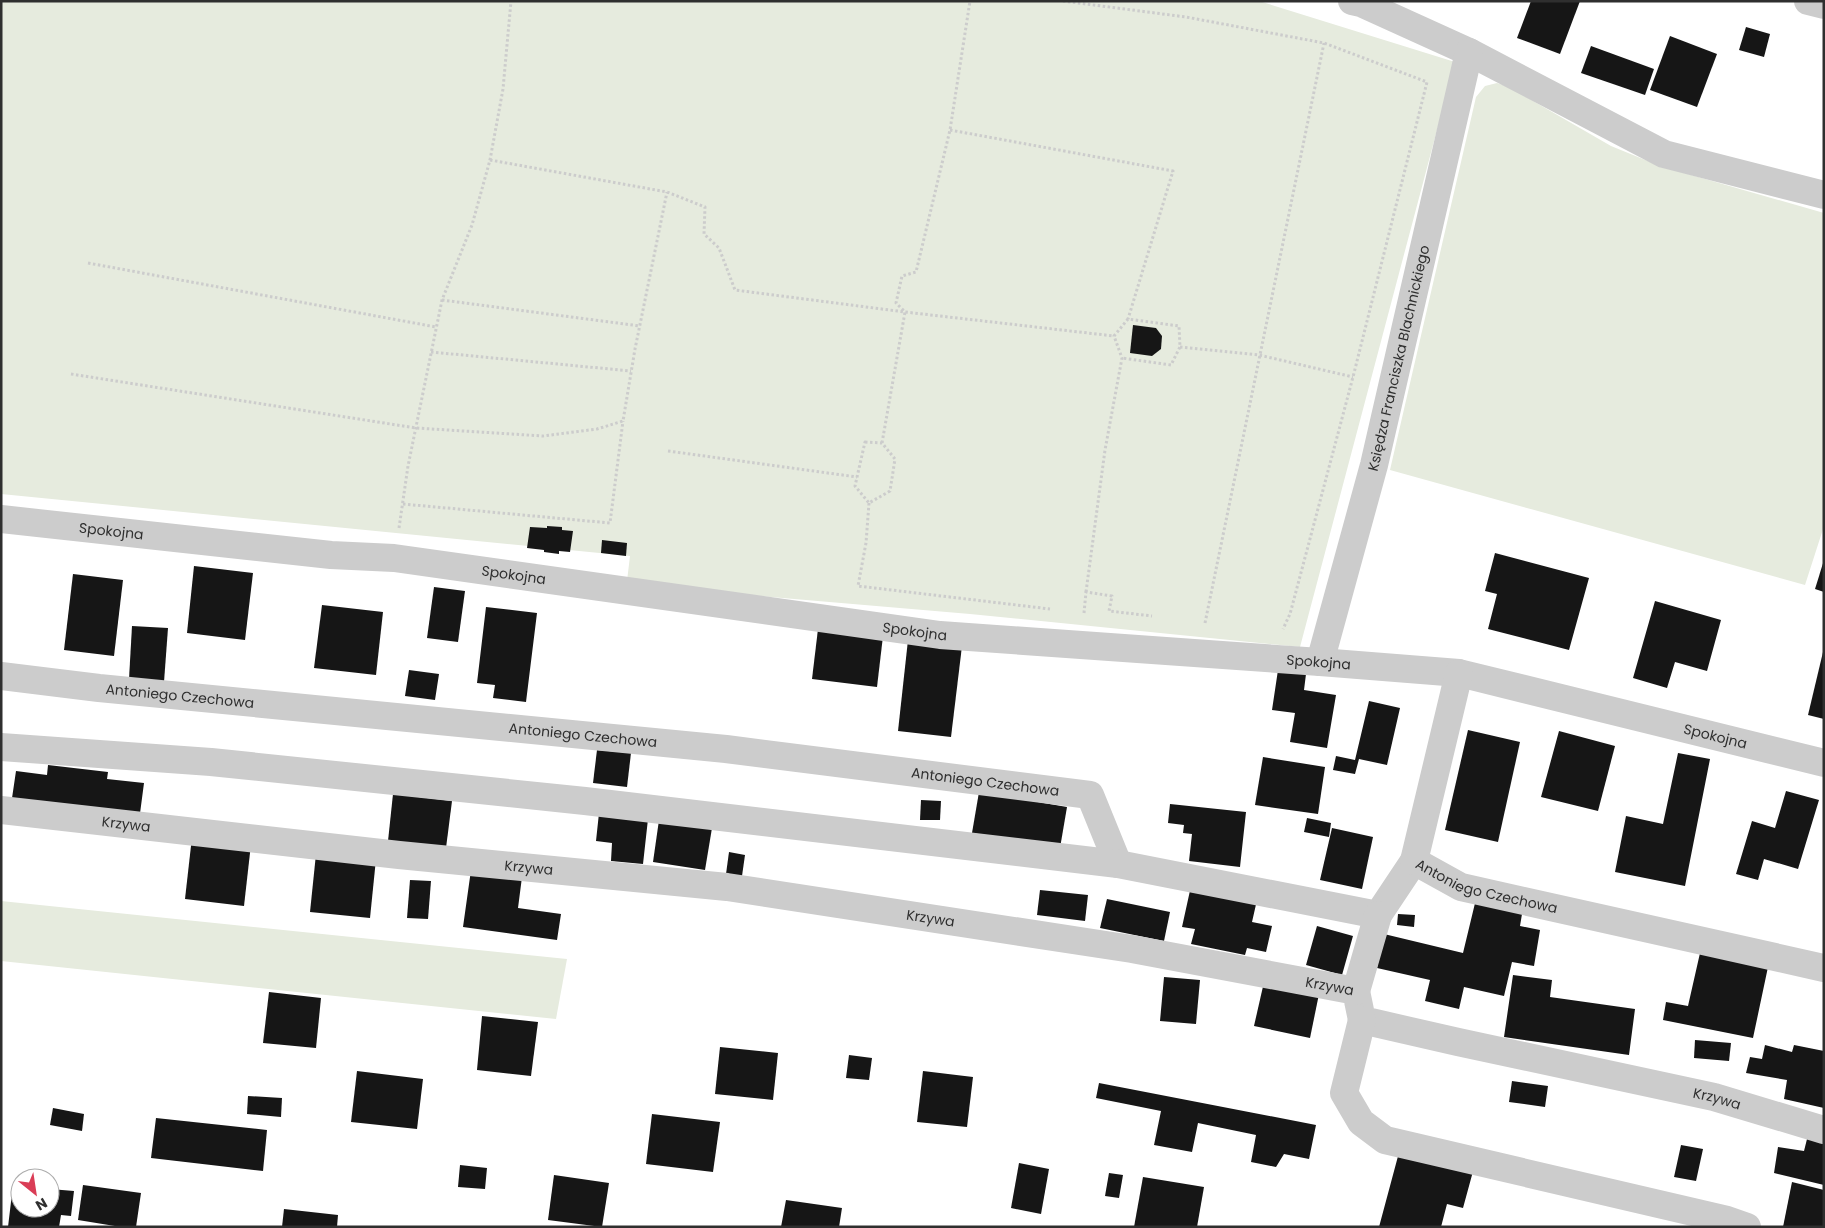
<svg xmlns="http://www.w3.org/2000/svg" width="1825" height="1228" font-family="Poppins,sans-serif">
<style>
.green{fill:#e6ebde}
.building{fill:#161616}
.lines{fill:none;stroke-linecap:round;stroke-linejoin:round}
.path{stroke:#ccc;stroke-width:3;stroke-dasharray:2.5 2.5;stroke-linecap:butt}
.minor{stroke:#ccc;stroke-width:28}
.labels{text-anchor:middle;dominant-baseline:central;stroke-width:5;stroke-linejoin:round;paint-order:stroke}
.street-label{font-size:14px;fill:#2f2f2f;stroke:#fff}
</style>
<rect width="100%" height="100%" fill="#fff"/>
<g class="green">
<path d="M1 1H1259L1455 62 1300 647 970 614 679 589 627 581 630 556 1 494Z"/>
<path d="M1497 83 1509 87 1611 146 1660 166 1824 213V526L1805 585 1390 470 1476 97 1485 86Z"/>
<path d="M1 901 567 959 556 1019 1 961Z"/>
</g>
<g class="building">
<path d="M1531 1H1580L1560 54 1517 38Z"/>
<path d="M1746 27 1770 34 1764 57 1739 50Z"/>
<path d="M1670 36 1717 54 1697 107 1650 90Z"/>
<path d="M1591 46 1654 69 1645 95 1581 73Z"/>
<path d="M1133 325 1156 328 1162 336 1161 349 1152 356 1130 353Z"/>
<path d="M547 526 562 527V530L573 531 570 552 559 551V554L544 552V550L527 548 530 527 547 528Z"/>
<path d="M602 540 627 543 626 556 601 553Z"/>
<path d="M1495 553 1589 578 1569 650 1488 629 1497 594 1485 591Z"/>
<path d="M1824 560V592L1815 589Z"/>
<path d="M194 566 253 573 245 640 187 633Z"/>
<path d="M73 574 123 580 114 656 64 650Z"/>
<path d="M434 587 465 591 458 642 427 638Z"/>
<path d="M1655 601 1721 620 1707 671 1675 662 1667 688 1633 678Z"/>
<path d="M322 605 383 612 376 675 314 668Z"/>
<path d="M486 607 537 613 526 702 493 698 495 685 477 683Z"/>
<path d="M132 626 168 628 164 682 129 679Z"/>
<path d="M818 629 883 636 877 687 812 679Z"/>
<path d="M908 640 962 646 951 737 898 731Z"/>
<path d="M1823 652H1824V719L1808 715Z"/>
<path d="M409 670 439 674 435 700 405 696Z"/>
<path d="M1278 670 1306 674 1304 690 1336 695 1327 748 1290 742 1295 713 1272 710Z"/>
<path d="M1369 701 1400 708 1387 765 1359 759 1355 774 1333 770 1336 756 1355 760Z"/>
<path d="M1468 730 1520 742 1498 842 1445 830Z"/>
<path d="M1559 731 1615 746 1598 811 1541 797Z"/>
<path d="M597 750 631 753 627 787 593 783Z"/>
<path d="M1678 753 1710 759 1685 886 1615 872 1626 816 1663 824Z"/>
<path d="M1263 757 1325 767 1318 814 1255 805Z"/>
<path d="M48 765 108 772 107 779 144 783 139 821 11 805 16 771 47 775Z"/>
<path d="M1786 791 1819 800 1798 869 1764 859 1758 880 1736 874 1752 821 1775 828Z"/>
<path d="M979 792 1067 807 1060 848 972 833Z"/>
<path d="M393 794 452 801 446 848 388 841Z"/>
<path d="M921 800 941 801 940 820H920Z"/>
<path d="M1170 804 1246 812 1240 867 1189 861 1192 834 1183 833 1184 825 1168 823Z"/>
<path d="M599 813 648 819 643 864 611 861 612 843 596 841Z"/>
<path d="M1307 818 1331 823 1329 837 1304 832Z"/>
<path d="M659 820 712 828 705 870 653 862Z"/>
<path d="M1332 828 1373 837 1362 889 1320 880Z"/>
<path d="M192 837 251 844 244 906 185 899Z"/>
<path d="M729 852 745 855 742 876 726 874Z"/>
<path d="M316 854 376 859 370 918 310 912Z"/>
<path d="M471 870 522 877 518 908 561 914 557 940 463 927Z"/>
<path d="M410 880 431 881 428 919 407 918Z"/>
<path d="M1191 886 1257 900 1252 922 1272 926 1266 952 1247 948 1245 955 1191 944 1195 929 1182 927Z"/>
<path d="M1040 890 1088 895 1085 921 1037 915Z"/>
<path d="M1107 899 1170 912 1164 941 1100 928Z"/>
<path d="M1476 899 1523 908 1520 926 1540 930 1534 966 1512 962 1504 996 1464 987 1459 1009 1425 1001 1430 980 1377 968 1384 934 1463 953Z"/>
<path d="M1398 914 1415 915 1414 927 1397 925Z"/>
<path d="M1317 926 1353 936 1342 975 1306 965Z"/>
<path d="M1700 953 1768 967 1753 1038 1663 1020 1666 1002 1688 1006Z"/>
<path d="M1513 975 1552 980 1550 997 1635 1009 1629 1055 1504 1037Z"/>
<path d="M1164 977 1200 980 1196 1024 1160 1021Z"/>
<path d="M1264 982 1319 994 1310 1038 1254 1026Z"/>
<path d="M269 992 321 998 316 1048 263 1043Z"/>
<path d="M482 1016 538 1022 531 1076 477 1070Z"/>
<path d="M1695 1040 1731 1043 1729 1061 1694 1058Z"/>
<path d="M1765 1045 1792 1052 1794 1045 1824 1051V1108L1784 1099 1787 1080 1746 1073 1750 1057 1762 1059Z"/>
<path d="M720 1047 778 1053 773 1100 715 1094Z"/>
<path d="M849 1055 872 1058 869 1080 846 1078Z"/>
<path d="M357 1071 423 1079 417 1129 351 1122Z"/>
<path d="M923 1071 973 1077 967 1127 917 1122Z"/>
<path d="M1512 1081 1548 1086 1545 1107 1509 1102Z"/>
<path d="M1099 1083 1316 1125 1309 1159 1284 1154 1276 1167 1251 1162 1256 1135 1198 1123 1192 1152 1154 1145 1161 1111 1096 1098Z"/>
<path d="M248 1096 282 1098 281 1117 247 1114Z"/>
<path d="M53 1108 84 1114 82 1131 50 1125Z"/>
<path d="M652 1114 720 1122 713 1172 646 1164Z"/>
<path d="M156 1118 267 1130 263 1171 151 1158Z"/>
<path d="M1807 1139 1824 1142V1185L1774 1173 1778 1147 1804 1151Z"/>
<path d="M1401 1145 1475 1164 1463 1208 1447 1204 1441 1227H1379Z"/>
<path d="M1681 1145 1703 1149 1696 1181 1674 1177Z"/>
<path d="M1019 1163 1049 1169 1041 1214 1011 1208Z"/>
<path d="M460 1165 487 1168 485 1189 458 1187Z"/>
<path d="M1109 1173 1123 1175 1119 1198 1105 1196Z"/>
<path d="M554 1175 609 1183 602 1227 548 1220Z"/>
<path d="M1143 1177 1204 1187 1197 1227H1134Z"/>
<path d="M1792 1182 1824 1190V1227H1783Z"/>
<path d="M13 1185 20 1186V1208H50V1189L74 1191 71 1216 61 1215 59 1227H8Z"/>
<path d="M83 1185 141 1193 136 1227H121L78 1220Z"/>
<path d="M786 1200 842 1208 839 1227H781Z"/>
<path d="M284 1209 338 1215 337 1227H282Z"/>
</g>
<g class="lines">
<g class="path">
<path d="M1063 1 1186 17 1324 43 1427 82 1353 377 1290 614 1283 629"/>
<path d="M950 130 1173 171 1128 319"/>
<path d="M490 160 667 192 705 207 704 234 719 248 735 290 905 312 1114 336"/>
<path d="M88 263 436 327"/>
<path d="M442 300 640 326"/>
<path d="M1180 347 1259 355 1353 377"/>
<path d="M431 352 631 371"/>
<path d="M71 374 416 428 543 436 597 429 623 421 635 349 667 192"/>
<path d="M865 442 882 443 895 459 890 491 869 503 855 486Z"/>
<path d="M882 443 905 312 896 303 902 276 916 272 950 130 970 1"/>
<path d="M668 451 857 477"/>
<path d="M869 503 866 543 858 586 1050 609"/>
<path d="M403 504 610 523 623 421"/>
<path d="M399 528 408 466 442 300 472 225 490 160 503 89 511 1"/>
<path d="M1086 592 1105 450 1122 358 1114 336 1128 319 1179 326 1180 347 1171 365 1122 358"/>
<path d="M1084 613 1086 592 1112 596 1109 611 1152 616"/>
<path d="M1205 623 1324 43"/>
</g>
<g class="minor">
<path d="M1352 1 1361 3 1469 52 1664 154 1824 195"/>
<path d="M1808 1 1824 5"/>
<path id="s1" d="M1 519 331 555 394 558 940 635 1320 662 1459 673 1824 763"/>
<path id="s2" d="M1320 662 1374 465 1469 52"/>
<path id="s3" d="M1 676 99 688 726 749 1090 795 1118 864"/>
<path id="s4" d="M1 747 211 762 585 801 1118 864 1378 915 1414 861 1461 887 1824 968"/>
<path id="s5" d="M1 810 399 855 727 887 1132 949 1356 991 1362 1020 1458 1042 1714 1097 1824 1130"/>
<path d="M1414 861 1459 673"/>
<path d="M1356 991 1378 915"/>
<path d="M1362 1020 1344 1093 1361 1122 1385 1140 1727 1220 1747 1227"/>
</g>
</g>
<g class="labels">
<g class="street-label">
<text stroke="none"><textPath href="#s2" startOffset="314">Księdza Franciszka Blachnickiego</textPath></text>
<text stroke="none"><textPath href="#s1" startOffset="111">Spokojna</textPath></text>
<text stroke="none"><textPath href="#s1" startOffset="516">Spokojna</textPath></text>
<text stroke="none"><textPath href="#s1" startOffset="921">Spokojna</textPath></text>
<text stroke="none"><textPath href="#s1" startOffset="1326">Spokojna</textPath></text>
<text stroke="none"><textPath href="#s3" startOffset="180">Antoniego Czechowa</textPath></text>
<text stroke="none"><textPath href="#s3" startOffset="585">Antoniego Czechowa</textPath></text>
<text stroke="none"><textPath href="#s1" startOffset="1731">Spokojna</textPath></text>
<text stroke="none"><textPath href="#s3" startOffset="990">Antoniego Czechowa</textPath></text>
<text stroke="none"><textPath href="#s5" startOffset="126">Krzywa</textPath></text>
<text stroke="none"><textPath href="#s5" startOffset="531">Krzywa</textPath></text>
<text stroke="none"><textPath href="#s4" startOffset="1531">Antoniego Czechowa</textPath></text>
<text stroke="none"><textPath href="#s5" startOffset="936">Krzywa</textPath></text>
<text stroke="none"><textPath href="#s5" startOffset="1341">Krzywa</textPath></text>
<text stroke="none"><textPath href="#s5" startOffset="1761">Krzywa</textPath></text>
</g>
</g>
<rect width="1825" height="1228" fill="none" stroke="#2f2f2f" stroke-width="5"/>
<g transform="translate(35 1193) rotate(150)"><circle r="24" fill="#ffffff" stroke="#acacac"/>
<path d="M0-4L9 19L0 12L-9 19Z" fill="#da3d56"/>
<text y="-8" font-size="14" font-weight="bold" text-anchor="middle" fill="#2f2f2f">N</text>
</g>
</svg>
